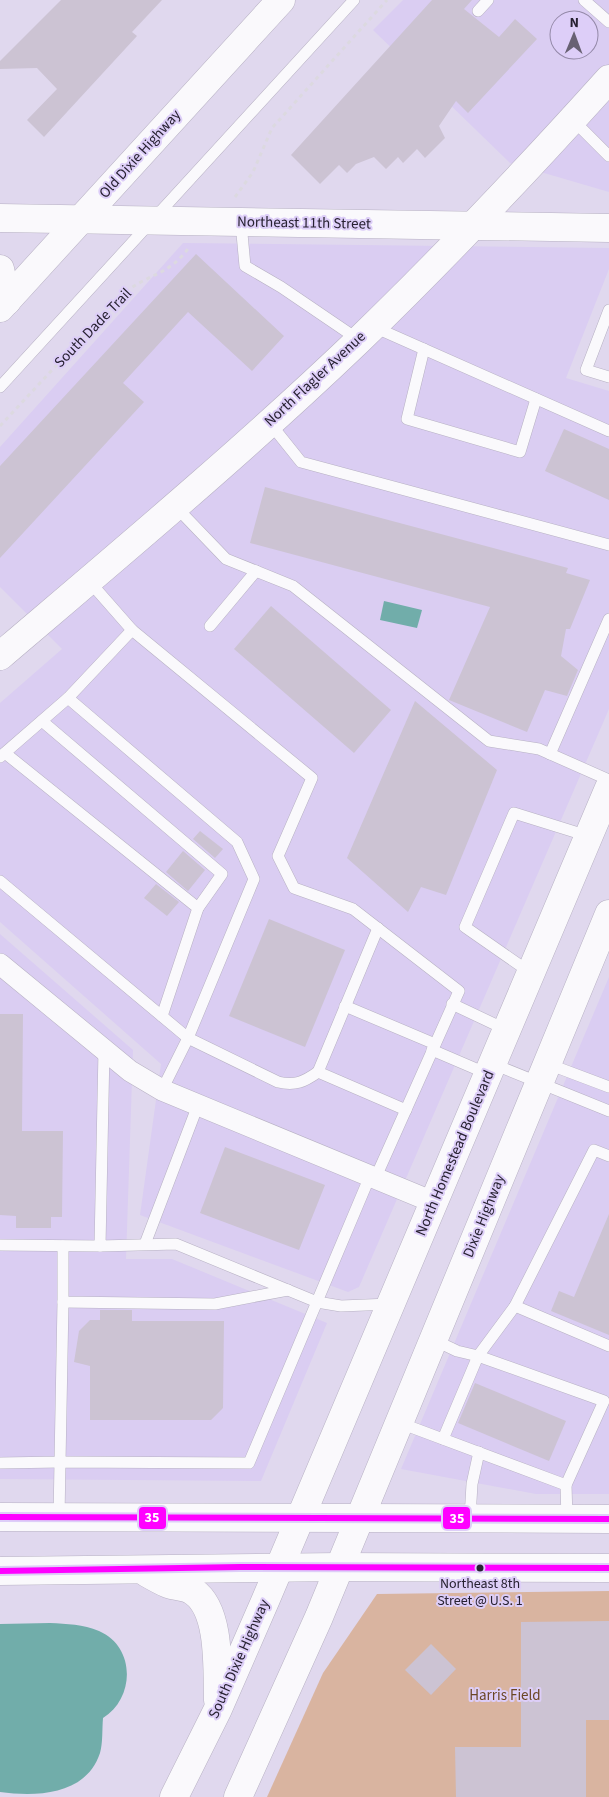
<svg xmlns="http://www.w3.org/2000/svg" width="609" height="1797" font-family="'Source Sans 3',sans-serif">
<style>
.built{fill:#dacdf2;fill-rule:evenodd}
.green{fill:#d9b4a0}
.water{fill:#71adaa}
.building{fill:#ccc3d3}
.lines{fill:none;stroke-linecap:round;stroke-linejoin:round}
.lane-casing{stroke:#b7b1c3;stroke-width:12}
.street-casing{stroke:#b7b1c3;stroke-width:22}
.secondary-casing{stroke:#b7b1c3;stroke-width:29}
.highway-casing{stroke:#b7b1c3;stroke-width:29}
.path{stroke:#dcd9e0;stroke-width:3;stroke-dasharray:4 4;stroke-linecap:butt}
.lane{stroke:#faf9fc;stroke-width:11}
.street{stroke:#faf9fc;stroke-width:21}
.secondary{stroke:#faf9fc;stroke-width:28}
.highway{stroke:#faf9fc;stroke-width:28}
.bus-1-casing{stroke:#ddcef8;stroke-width:10}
.bus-1{stroke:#f0f;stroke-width:6}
.bus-dot{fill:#272131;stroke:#ddcef8;stroke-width:2}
.labels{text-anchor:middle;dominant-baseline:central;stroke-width:4;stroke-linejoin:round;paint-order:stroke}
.bus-label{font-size:14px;fill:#272131;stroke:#ddcef8}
.street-label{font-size:15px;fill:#272131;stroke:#ddcef8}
.park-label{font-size:15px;fill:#6b4624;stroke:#ddcef8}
.line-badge{stroke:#ddcef8;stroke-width:2}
.badge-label{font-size:14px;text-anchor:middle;font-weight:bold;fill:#fff}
</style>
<rect width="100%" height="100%" fill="#e0d8ee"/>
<g class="built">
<path d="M403 0H609V192L510 163 373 30ZM559 20H589V50H559Z"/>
<path d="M183 243 609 248V269L566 378 609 391V709L359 1287 348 1292 140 1215 161 1064 0 922V703L62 649 0 587V447Z"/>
<path d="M0 934 133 1050 126 1259H172L327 1323 261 1481 0 1479Z"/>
<path d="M609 977V1494H536L401 1469Z"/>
</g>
<path class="green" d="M609 1591V1797H267L323 1673 377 1594Z"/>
<g class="water">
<path d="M384 601 422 610 417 628 380 620Z"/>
<path d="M50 1623C67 1624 83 1624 99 1631 136 1647 135 1698 103 1718 102 1729 103 1743 100 1753 86 1795 38 1797 0 1792V1624Z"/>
</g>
<g class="building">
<path d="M61 0H162L132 32 137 36 44 137 27 120 57 89 37 68 0 69V61Z"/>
<path d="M432 0H472L464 9 499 37 515 19 537 39 468 113 456 101 439 126 445 138 425 158 417 149 403 163 398 157 386 169 374 157 356 164 347 173 339 165 320 184 291 155Z"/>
<path d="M196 254 284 336 252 371 188 312 123 383 144 402 0 558V466Z"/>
<path d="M564 429 609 449V500L545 471Z"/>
<path d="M265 487 568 568 566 573 590 580 570 629H566L561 656 578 670 567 696 545 690 527 732 449 700 490 607 250 543Z"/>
<path d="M271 606 391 710 354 753 234 649Z"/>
<path d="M415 701 497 770 446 895 421 887 408 912 347 858Z"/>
<path d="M200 831 223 849 215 858 193 839Z"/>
<path d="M183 851 205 870 188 891 166 872Z"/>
<path d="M156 884 179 902 167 916 144 898Z"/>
<path d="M269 919 345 950 305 1047 229 1016Z"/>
<path d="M0 1014H23L22 1131H63L62 1217H51V1228H16V1216L0 1215Z"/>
<path d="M225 1147 325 1185 299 1250 200 1213Z"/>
<path d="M609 1214V1335L551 1311 559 1291 574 1297Z"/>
<path d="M100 1310H132V1321H224L223 1408 211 1420H90V1366L74 1362 79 1331 90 1320H100Z"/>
<path d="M475 1383 566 1421 549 1461 458 1423Z"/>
<path d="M609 1621V1720H586V1797H456L455 1747H521V1622Z"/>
<path d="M431 1644 456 1669 431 1695 405 1670Z"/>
</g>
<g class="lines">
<defs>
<g id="lane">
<path d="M584 0 609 22"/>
<path d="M478 11 488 0"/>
<path d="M572 119 609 156"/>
<path d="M241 223 245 266 281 287 359 340"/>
<path d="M609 310 586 370 609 377"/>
<path d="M374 327 609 431"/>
<path d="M424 349 407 419 520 452 536 399"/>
<path d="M0 387 354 0"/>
<path d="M269 422 301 462 609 545"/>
<path d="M176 507 226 559 293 586 489 741 539 749 609 780"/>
<path d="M89 581 132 630 68 698 237 842 254 879 188 1038 162 1090"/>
<path d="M210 626 256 571"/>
<path d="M132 630 312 778 278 856 294 888 353 909 459 991 375 1179"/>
<path d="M42 721 222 874 198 908"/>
<path d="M5 753 198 908 162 1016"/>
<path d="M550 754 609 619"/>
<path d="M0 757 68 698"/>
<path d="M0 881 188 1038 278 1082C295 1086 304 1082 318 1072L406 1110"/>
<path d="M531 973 465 927 514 813 588 836"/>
<path d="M452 1004 507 1030"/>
<path d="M345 1006 435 1044"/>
<path d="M104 1050 100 1246 176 1244 317 1302 341 1306 390 1304"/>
<path d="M432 1050 488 1074"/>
<path d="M493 1064 609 1111"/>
<path d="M548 1064 609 1087"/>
<path d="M318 1072 378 928"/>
<path d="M145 1244 198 1105"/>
<path d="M0 1245 100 1246"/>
<path d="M63 1246V1302L215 1304 288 1290"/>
<path d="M515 1306 609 1346"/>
<path d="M434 1340 457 1351 478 1356 515 1306 594 1150 609 1156"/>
<path d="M400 1423 566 1485"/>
<path d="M443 1439 478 1356 604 1401 566 1485 567 1519"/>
<path d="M0 1463 60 1462 63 1302"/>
<path d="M59 1518 60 1462 249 1463 370 1176"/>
<path d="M470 1518 472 1484 479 1452"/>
</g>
<path id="street" d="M0 964 130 1071 162 1090 433 1202"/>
<g id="secondary">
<path d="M0 218 609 228"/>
<path d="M0 269 7 301"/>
<path d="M0 308 281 0"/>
<path d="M0 656C121 553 243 451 358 341 445 257 528 169 609 79"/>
<path d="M360 1518 609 1519"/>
<path d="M339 1567 609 1568"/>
</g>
<g id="highway">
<path d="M0 1517 360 1518"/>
<path d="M0 1571 339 1567"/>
<path d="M147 1573C154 1577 161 1581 168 1584 177 1587 187 1586 194 1592 221 1611 217 1670 218 1700"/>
<path d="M174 1797 218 1709 266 1599 609 788"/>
<path d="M238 1797 319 1617 609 914"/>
</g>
</defs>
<use href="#lane" class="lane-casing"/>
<use href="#street" class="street-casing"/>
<use href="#secondary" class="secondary-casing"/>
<use href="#highway" class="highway-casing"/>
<g class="path">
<path d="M235 197 253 172 272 128 387 0"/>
<path d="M0 426 120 297C145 273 168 278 190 246"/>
</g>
<use href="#lane" class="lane"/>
<use href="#street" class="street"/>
<use href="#secondary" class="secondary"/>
<use href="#highway" class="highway"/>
<defs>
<g id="bus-1">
<path d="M0 1517 609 1519"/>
<path d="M0 1571 240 1567 609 1568"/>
</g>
</defs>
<use href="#bus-1" class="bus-1-casing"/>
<use href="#bus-1" class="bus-1"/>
</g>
<circle class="bus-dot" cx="480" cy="1568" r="4.5"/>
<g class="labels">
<g class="bus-label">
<text x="480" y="1584">Northeast 8th<tspan x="480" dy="17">Street @ U.S. 1</tspan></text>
</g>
<g class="street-label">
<text transform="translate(140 154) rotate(-48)">Old Dixie Highway</text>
<text transform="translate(304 223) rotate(1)">Northeast 11th Street</text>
<text transform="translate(93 328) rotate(-46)">South Dade Trail</text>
<text transform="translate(315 379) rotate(-43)">North Flagler Avenue</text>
<text transform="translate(455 1153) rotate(-67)">North Homestead Boulevard</text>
<text transform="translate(484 1216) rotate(-68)">Dixie Highway</text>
<text transform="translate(239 1659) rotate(-66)">South Dixie Highway</text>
</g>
<g class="park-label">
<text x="505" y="1695">Harris Field</text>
</g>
</g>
<g class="line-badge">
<rect x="138" y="1506" width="29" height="24" rx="5" fill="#f0f"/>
<rect x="442" y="1506" width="29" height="24" rx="5" fill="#f0f"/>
</g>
<g class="badge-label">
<text x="152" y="1522">35</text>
<text x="457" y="1523">35</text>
</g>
<g transform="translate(574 35) rotate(1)"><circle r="24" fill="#ddcef8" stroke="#9489a8"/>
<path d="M0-4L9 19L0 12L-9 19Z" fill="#686173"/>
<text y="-8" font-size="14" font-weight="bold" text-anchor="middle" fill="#272131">N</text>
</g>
</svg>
